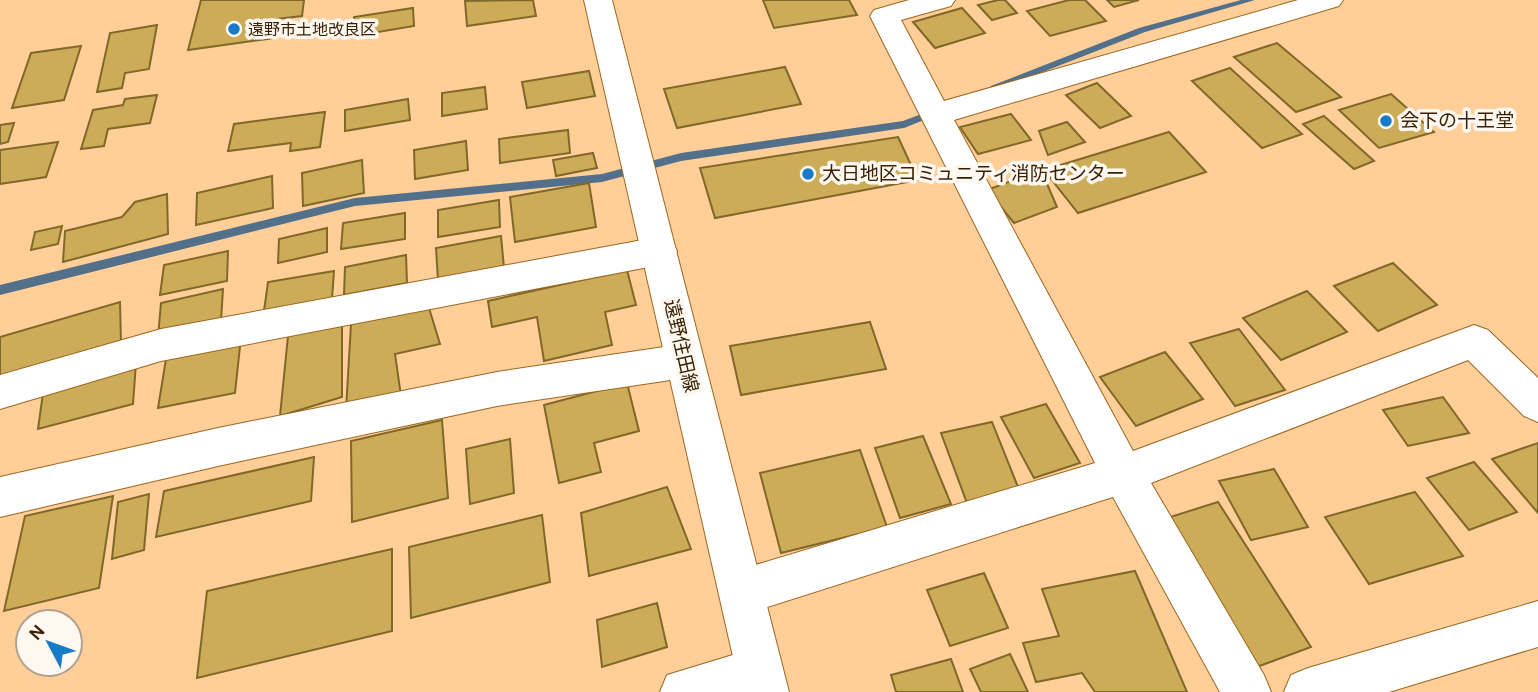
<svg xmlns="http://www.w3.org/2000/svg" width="1538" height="692" font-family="Karla,'Noto Sans JP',sans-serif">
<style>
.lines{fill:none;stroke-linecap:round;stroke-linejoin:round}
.stream{fill:#52708a;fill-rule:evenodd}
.building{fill:#cdac59;stroke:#806828;stroke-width:2}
.minor-casing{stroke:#9d661e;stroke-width:2}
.major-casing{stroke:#9d661e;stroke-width:2}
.minor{fill:#fff;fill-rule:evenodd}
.major{fill:#fff;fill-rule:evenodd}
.poi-dot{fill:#187bc7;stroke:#fef8f1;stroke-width:2.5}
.labels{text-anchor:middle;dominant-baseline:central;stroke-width:7;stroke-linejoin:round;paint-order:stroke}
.far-poi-label{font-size:16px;fill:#382104;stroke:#fef8f1;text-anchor:start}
.poi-label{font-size:19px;fill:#382104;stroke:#fef8f1;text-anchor:start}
.street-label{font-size:19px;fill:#382104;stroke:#fef8f1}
</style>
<rect width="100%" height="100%" fill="#ffce99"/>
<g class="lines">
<g class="stream">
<path d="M1241 0H1255L1145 32 997 90H991L989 88 991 86 1139 28Z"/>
<path d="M935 109 940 112 939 114 904 128 681 161 602 182 355 206 0 295V285L355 198 602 174 681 153 903 121Z"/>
</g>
</g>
<g class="building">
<path d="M201 0H304L302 16 277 19 274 38 188 50Z"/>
<path d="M533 0 536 16 467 26 465 1Z"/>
<path d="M763 0H849L857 15 774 28Z"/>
<path d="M998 0H1005L1017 13 992 20 978 5Z"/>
<path d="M1069 0H1085L1106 21 1050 36 1027 11Z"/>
<path d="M1107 0H1139L1114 7Z"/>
<path d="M413 8 414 26 354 36V17Z"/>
<path d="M962 8 985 33 935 48 913 22Z"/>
<path d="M157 25 149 69 125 73 122 88 97 92 110 33Z"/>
<path d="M1277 43 1341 97 1296 112 1234 57Z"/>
<path d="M81 46 64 100 12 108 31 53Z"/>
<path d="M785 67 801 104 677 128 664 89Z"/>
<path d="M1230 68 1302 134 1262 148 1192 81Z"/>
<path d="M589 71 595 96 527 108 522 82Z"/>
<path d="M1097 83 1131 116 1100 128 1066 95Z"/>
<path d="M485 87 487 109 442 116V93Z"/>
<path d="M1391 94 1434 132 1379 148 1339 110Z"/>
<path d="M157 95 150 123 108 129 104 146 81 149 93 110 123 105 125 99Z"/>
<path d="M408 99 410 120 345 131V110Z"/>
<path d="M325 112 320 147 290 151 291 143 228 151 234 124Z"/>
<path d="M1011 114 1031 140 978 154 960 127Z"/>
<path d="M1324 116 1374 161 1354 169 1303 124Z"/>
<path d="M1067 122 1085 142 1048 155 1039 131Z"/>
<path d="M14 123 8 142 0 144V125Z"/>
<path d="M568 130 570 153 500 163 499 139Z"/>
<path d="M1169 132 1206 172 1078 213 1044 170Z"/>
<path d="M898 137 918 180 715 218 700 168Z"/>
<path d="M466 141 468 170 415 179 414 150Z"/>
<path d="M58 142 46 177 0 184V150Z"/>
<path d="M593 153 597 168 556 176 553 160Z"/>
<path d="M362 160 364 193 303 206 302 173Z"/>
<path d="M1041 170 1057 207 1014 223 987 190Z"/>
<path d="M272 176 273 208 196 225 197 193Z"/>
<path d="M589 183 596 227 515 242 510 197Z"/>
<path d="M167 194 168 234 63 262 65 231 122 217 135 202Z"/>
<path d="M499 200 500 227 438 237V210Z"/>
<path d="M405 213V239L341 249 343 223Z"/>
<path d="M62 226 58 244 31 250 35 232Z"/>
<path d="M327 228V252L278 263 279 239Z"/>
<path d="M501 236 504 268 438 280 436 248Z"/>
<path d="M228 251 227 281 160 295 164 265Z"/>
<path d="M406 255 407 283 344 295 345 267Z"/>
<path d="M1393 263 1437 305 1378 331 1334 286Z"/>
<path d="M627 270 636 305 605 312 612 345 544 361 537 317 492 327 488 301Z"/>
<path d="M334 271 332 299 264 311 268 282Z"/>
<path d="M223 289 221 321 158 337 161 303Z"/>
<path d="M1307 291 1347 332 1281 360 1243 318Z"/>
<path d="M120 302 121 343 0 379V337Z"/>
<path d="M429 308 440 344 395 354 401 396 346 410 351 324Z"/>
<path d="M870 322 886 369 741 395 730 346Z"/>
<path d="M342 323V397L280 416 288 336Z"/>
<path d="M1239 329 1285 390 1235 406 1190 343Z"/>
<path d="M241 337 235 393 158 408 166 359Z"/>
<path d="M1165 352 1203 399 1136 426 1100 377Z"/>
<path d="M136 363 133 404 38 429 44 386Z"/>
<path d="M627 383 639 431 594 443 601 472 559 483 544 405Z"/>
<path d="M1443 397 1469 433 1408 446 1383 410Z"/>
<path d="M1046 404 1080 463 1034 478 1001 417Z"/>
<path d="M442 420 448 498 352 522 351 441Z"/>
<path d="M992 422 1020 492 967 503 941 433Z"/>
<path d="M923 436 951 504 900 518 875 448Z"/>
<path d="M510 439 514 493 470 504 466 449Z"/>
<path d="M1538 443V513L1492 459Z"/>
<path d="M860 450 887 527 781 553 760 473Z"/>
<path d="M314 457 311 501 156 537 164 491Z"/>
<path d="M1474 462 1517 512 1469 530 1427 478Z"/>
<path d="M1274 469 1308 527 1251 540 1219 481Z"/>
<path d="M667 487 691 549 589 576 581 513Z"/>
<path d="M1415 492 1463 556 1369 584 1325 517Z"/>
<path d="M149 494 144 550 112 559 118 502Z"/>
<path d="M113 496 99 588 4 611 25 516Z"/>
<path d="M1218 502 1311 647 1254 668 1167 518Z"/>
<path d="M542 515 550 582 411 618 409 547Z"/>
<path d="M392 549V631L197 678 207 591Z"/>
<path d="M1135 571 1187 692H1095L1082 673 1036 682 1023 643 1059 636 1042 589Z"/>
<path d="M984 573 1008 628 950 646 927 590Z"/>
<path d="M657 603 667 647 602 667 597 620Z"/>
<path d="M1010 654 1028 692H981L970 669Z"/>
<path d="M951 659 963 692H896L891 675Z"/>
</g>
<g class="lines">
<defs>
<g id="minor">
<path d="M909 0H955L951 6 901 20 944 101 1298 0H1343L1339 6 954 120 1133 451 1474 325 1488 330 1538 378V422L1524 416 1468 360 1151 483 1264 675 1271 692H1220L1113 497 742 615 726 608 719 592 726 576 742 569 1095 463 870 16 874 10Z"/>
<path d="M659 237 672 241 677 251 672 261 659 265 161 361 0 409V375L161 329Z"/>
<path d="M684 344 698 349 703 361 698 373 684 378 497 406 218 466 0 517V477L218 428 497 372Z"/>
<path d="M1538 601V647L1389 692H1284L1291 675 1308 668Z"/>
<path d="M759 647 776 654 783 671 776 688 766 692H660L667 675Z"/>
</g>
<path id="major" d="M584 0H612L789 692H741Z"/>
</defs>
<use href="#minor" class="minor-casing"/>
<use href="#major" class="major-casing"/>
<use href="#minor" class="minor"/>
<use href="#major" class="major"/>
</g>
<g class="poi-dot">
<circle cx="234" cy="29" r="7"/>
<circle cx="1386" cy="121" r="7"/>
<circle cx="808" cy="174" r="7"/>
</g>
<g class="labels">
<g class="far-poi-label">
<text x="248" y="29">遠野市土地改良区</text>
</g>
<g class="poi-label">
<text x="1400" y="121">会下の十王堂</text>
<text x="822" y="174">大日地区コミュニティ消防センター</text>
</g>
<g class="street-label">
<text transform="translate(681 346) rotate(77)">遠野住田線</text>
</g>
</g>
<g transform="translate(49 643) rotate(311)"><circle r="33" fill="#fef8f1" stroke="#afa292" stroke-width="2"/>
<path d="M0-5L12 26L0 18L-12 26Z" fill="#187bc7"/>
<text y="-10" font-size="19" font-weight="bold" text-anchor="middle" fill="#382104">N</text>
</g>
</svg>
